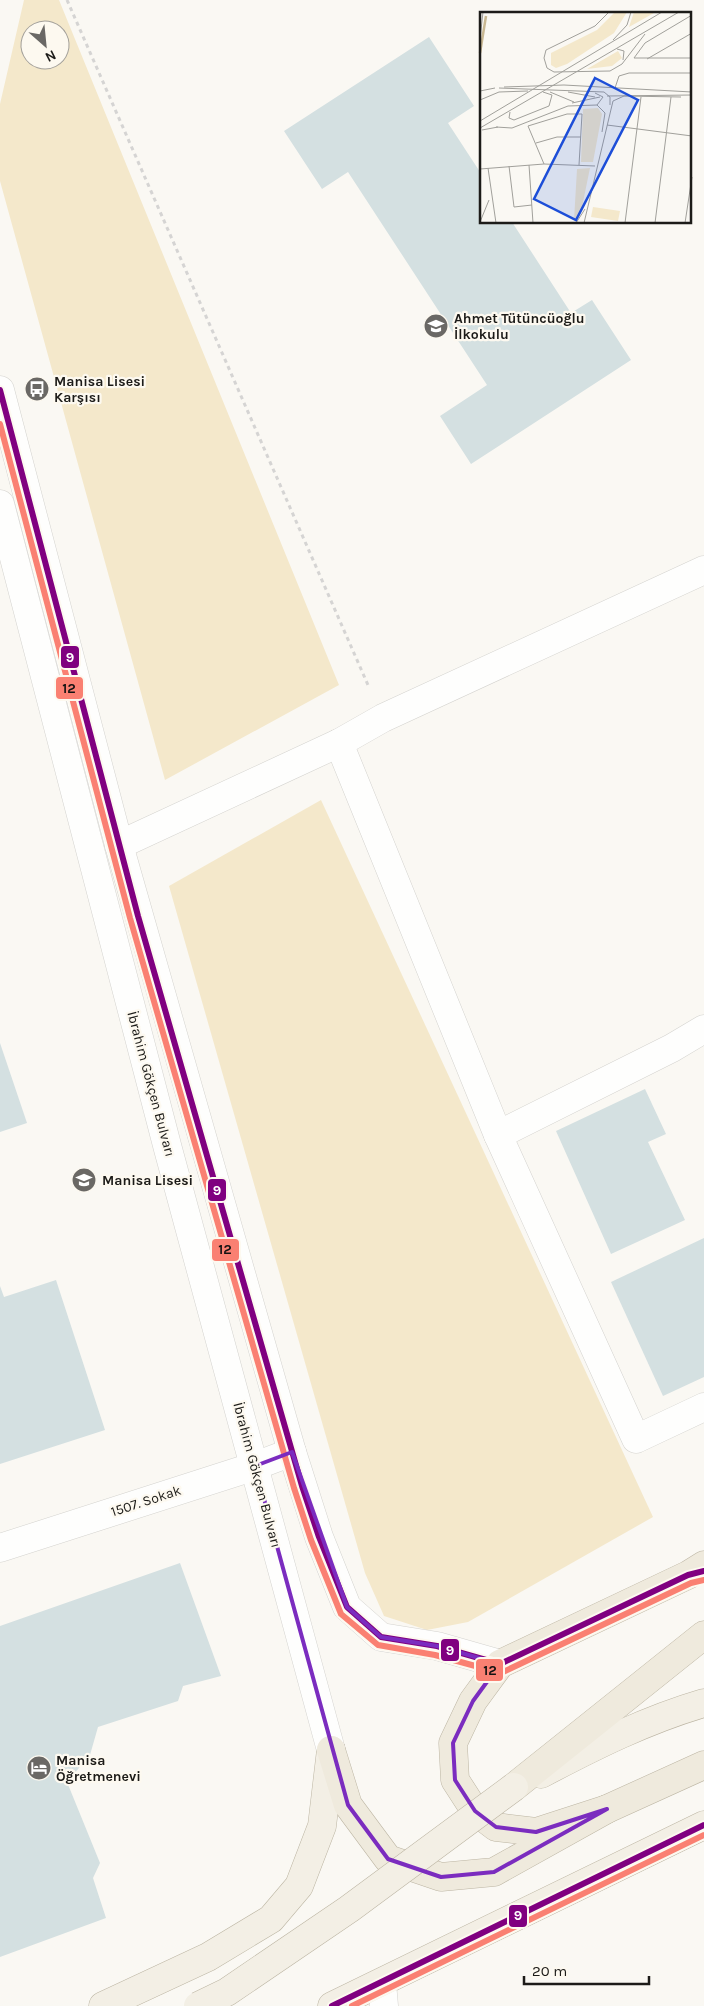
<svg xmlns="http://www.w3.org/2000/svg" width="704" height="2006" font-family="Karla,sans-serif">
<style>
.green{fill:#f4e8cb;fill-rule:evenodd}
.building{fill:#d4e0e1}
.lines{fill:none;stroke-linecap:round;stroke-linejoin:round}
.minor-casing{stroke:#d4d3cf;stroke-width:29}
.secondary-casing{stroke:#d4d3cf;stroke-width:29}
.primary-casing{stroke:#bcb5a3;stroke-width:29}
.trunk-casing{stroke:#bcb5a3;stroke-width:29}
.path{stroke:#d5d4d3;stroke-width:3;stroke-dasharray:4 4;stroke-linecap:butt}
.minor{stroke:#fefefd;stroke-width:28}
.secondary{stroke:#fefefd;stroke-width:28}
.primary{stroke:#f3efe5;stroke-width:28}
.trunk{stroke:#efeadd;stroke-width:28}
.primary-bridge-casing{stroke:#bcb5a3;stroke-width:29;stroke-linecap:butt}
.primary-bridge{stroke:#f3efe5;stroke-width:28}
.bus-1-casing{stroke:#fdf9f0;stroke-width:10}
.bus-2-casing{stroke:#fdf9f0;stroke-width:10}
.bus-1{stroke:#800080;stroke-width:6}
.bus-2{stroke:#fa8072;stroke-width:6}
.marked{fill:none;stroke:#7b2cbf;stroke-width:4;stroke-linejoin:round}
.labels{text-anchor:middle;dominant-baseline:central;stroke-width:4.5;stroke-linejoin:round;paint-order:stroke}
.poi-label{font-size:14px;font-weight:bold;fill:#1c1b18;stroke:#fdf9f0;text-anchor:start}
.street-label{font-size:14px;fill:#1c1b18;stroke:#fdf9f0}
.inset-river{fill:none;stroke:#c9b892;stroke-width:2.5}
.inset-road{fill:none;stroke:#a1a09b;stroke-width:1}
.view{fill:#1d4ed8;fill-opacity:0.15;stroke:#1d4ed8;stroke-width:2.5}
.inset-edge{fill:none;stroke:#1c1b18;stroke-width:2.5}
.line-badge{stroke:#fdf9f0;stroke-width:2}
.badge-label{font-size:14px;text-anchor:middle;font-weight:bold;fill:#fff}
.pale-badge-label{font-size:14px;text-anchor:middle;font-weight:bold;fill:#111}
</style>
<rect width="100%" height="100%" fill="#faf8f3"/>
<g class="green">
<path d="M24 0H59L339 685 165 780 0 181V104ZM30 30H60V60H30Z"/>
<path d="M321 800 653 1517 468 1622 427 1630 384 1616 365 1573 169 886Z"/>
</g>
<g class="building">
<path d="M429 37 474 106 448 123 482 175V222H512L571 313 592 300 631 360 471 464 440 416 487 385 348 172 322 189 284 131Z"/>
<path d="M0 1043 27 1123 0 1132Z"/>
<path d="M645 1089 666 1134 648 1142 685 1220 611 1254 556 1131Z"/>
<path d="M704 1238V1377L663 1396 611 1282Z"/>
<path d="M56 1280 105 1430 0 1464V1286L4 1297Z"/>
<path d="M180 1563 221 1676 183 1686 178 1701 98 1727 90 1755 67 1782 100 1863 93 1878 106 1918 0 1957V1626Z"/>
</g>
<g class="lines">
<defs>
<g id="minor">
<path d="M339 743 498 1135 636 1439 704 1407"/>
<path d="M119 845 339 743 383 718 704 570"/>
<path d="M498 1135 672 1048 704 1029"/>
<path d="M0 1548 255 1466 292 1452"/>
<path d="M382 1983 384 2006"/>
</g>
<g id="secondary">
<path d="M0 390 119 845 292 1452 319 1537 347 1607 381 1637 437 1646 500 1664"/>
<path d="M0 504 168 1149 331 1750"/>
</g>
<g id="primary">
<path d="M541 1774C594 1746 646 1720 704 1703"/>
<path d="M103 2006 208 1957 271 1919 299 1886 322 1826 331 1750"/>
<path d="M332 2006 704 1825"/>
</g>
<g id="trunk">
<path d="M331 1750 348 1805 388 1859 441 1877 494 1872 607 1809 704 1765"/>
<path d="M514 1787 704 1635"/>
<path d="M607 1809 536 1832 496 1827 475 1811 455 1780 453 1743 473 1701 500 1664 688 1575 704 1565"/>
</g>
</defs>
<use href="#minor" class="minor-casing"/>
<use href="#secondary" class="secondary-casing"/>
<use href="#primary" class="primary-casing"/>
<use href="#trunk" class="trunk-casing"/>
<path class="path" d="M67 0 368 685"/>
<use href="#minor" class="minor"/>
<use href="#secondary" class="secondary"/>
<use href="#primary" class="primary"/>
<use href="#trunk" class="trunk"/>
<defs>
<path id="primary-bridge" d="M198 2006 227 1992 349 1909 514 1787"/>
</defs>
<use href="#primary-bridge" class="primary-bridge-casing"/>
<use href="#primary-bridge" class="primary-bridge"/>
<defs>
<g id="bus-1">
<path d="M0 390 138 916 302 1486 319 1537 347 1607 381 1637 437 1646 500 1664 688 1575 704 1571"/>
<path d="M332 2006 704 1825"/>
</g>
<g id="bus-2">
<path d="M0 424 130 918 294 1488 311 1540 341 1614 378 1645 435 1655 501 1673 691 1583 704 1580"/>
<path d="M352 2006 704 1835"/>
</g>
</defs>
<use href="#bus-1" class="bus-1-casing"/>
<use href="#bus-2" class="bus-2-casing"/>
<use href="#bus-1" class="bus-1"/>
<use href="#bus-2" class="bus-2"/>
</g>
<path class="marked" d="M292 1452 347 1607 381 1637 437 1646 500 1664 473 1701 453 1743 455 1780 475 1811 496 1827 536 1832 607 1809 494 1872 441 1877 388 1859 348 1805 255 1466Z"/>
<defs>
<symbol id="school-disc" viewBox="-11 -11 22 22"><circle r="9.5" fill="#6a6865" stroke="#fdf9f0"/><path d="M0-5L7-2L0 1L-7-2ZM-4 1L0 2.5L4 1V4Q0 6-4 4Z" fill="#fff"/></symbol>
<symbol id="bus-disc" viewBox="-11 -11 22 22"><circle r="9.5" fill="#6a6865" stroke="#fdf9f0"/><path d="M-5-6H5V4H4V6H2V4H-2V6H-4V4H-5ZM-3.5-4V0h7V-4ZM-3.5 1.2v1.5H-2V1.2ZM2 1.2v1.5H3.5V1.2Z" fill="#fff"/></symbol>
<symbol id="hotel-disc" viewBox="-11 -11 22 22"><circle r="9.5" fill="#6a6865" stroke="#fdf9f0"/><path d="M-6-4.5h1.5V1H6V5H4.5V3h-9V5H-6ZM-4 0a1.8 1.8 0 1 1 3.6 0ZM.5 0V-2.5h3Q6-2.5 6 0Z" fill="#fff"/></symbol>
</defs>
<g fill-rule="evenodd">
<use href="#school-disc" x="422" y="312" width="28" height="28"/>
<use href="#bus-disc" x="23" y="375" width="28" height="28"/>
<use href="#school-disc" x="70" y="1166" width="28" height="28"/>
<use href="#hotel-disc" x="25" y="1754" width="28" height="28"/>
</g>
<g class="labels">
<g class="poi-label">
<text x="454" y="318">Ahmet Tütüncüoğlu<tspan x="454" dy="16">İlkokulu</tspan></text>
<text x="54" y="381">Manisa Lisesi<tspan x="54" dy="16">Karşısı</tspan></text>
<text x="102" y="1180">Manisa Lisesi</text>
<text x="56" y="1760">Manisa<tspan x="56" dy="16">Öğretmenevi</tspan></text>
</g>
<g class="street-label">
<text transform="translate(151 1084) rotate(75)">İbrahim Gökçen Bulvarı</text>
<text transform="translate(257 1475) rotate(75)">İbrahim Gökçen Bulvarı</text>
<text transform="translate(146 1501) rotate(-18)">1507. Sokak</text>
</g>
</g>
<g transform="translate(480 12)">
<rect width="211" height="211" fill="#faf8f3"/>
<path d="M135 0H147L134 21 87 52 76 56 71 53V41L117 18ZM154 0H172L174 1 149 15ZM138 39 142 46 132 54 107 57ZM118 96 122 102 113 150H101L103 97ZM110 156 101 200 94 208 97 157ZM113 195 140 199 138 209 111 205Z" fill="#f4e8cb"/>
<path class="inset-river" d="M0 41 6 4"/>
<path class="inset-road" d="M129 0 115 14 66 38 64 46 67 56 74 60 130 59 142 52 165 22M212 3 165 31 154 46H212M0 27 3 0M133 28 147 13 151 0M137 37 144 39 143 48M167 47 212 21M24 75 84 73 212 80M19 76 124 80 130 85V93M135 76 139 64 149 61H212M0 79 15 76M70 80 94 90M88 80 115 85M127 84 212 83M0 88 19 80 48 79M92 91 120 85M117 93 125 101 122 120M30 100 29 106 34 108 69 94 72 83 63 80M0 109 182 0M127 113 212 124M16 115 32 116 88 94 117 93 123 85 115 81M0 116 199 0M2 118 18 115M56 131 77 125H101M64 152 48 114 87 102H102L99 153M49 153 53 211M29 154 34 195 52 193M8 156 16 211M0 157 64 152 115 154M0 210 9 188M96 211 105 197M104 211 133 89 144 84 201 85M145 211 161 85M175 211 191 85M205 211 212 165"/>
<path class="view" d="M115 66 158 88 96 208 54 187Z"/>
<rect width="211" height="211" class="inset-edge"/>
</g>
<g class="line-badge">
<rect x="60" y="645" width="20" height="24" rx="5" fill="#800080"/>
<rect x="55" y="676" width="29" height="24" rx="5" fill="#fa8072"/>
<rect x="207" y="1178" width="20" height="24" rx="5" fill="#800080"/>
<rect x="211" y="1238" width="29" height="24" rx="5" fill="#fa8072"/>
<rect x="440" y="1638" width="20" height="24" rx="5" fill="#800080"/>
<rect x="475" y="1658" width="29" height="24" rx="5" fill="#fa8072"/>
<rect x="508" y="1904" width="20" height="24" rx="5" fill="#800080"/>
</g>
<g class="badge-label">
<text x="70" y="662">9</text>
<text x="217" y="1195">9</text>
<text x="450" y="1655">9</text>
<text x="518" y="1920">9</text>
</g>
<g class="pale-badge-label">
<text x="69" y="693">12</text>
<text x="225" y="1254">12</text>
<text x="490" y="1675">12</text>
</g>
<g transform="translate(45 45) rotate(153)"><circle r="24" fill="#fdf9f0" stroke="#a3a09a"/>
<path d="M0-4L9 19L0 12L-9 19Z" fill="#6a6865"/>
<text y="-8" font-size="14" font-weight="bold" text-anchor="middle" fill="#1c1b18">N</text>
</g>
<path d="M524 1976v8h125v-8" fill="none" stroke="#1c1b18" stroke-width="2.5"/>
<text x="532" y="1976" font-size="15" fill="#1c1b18" stroke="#fdf9f0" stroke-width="4" paint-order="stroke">20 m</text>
</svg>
